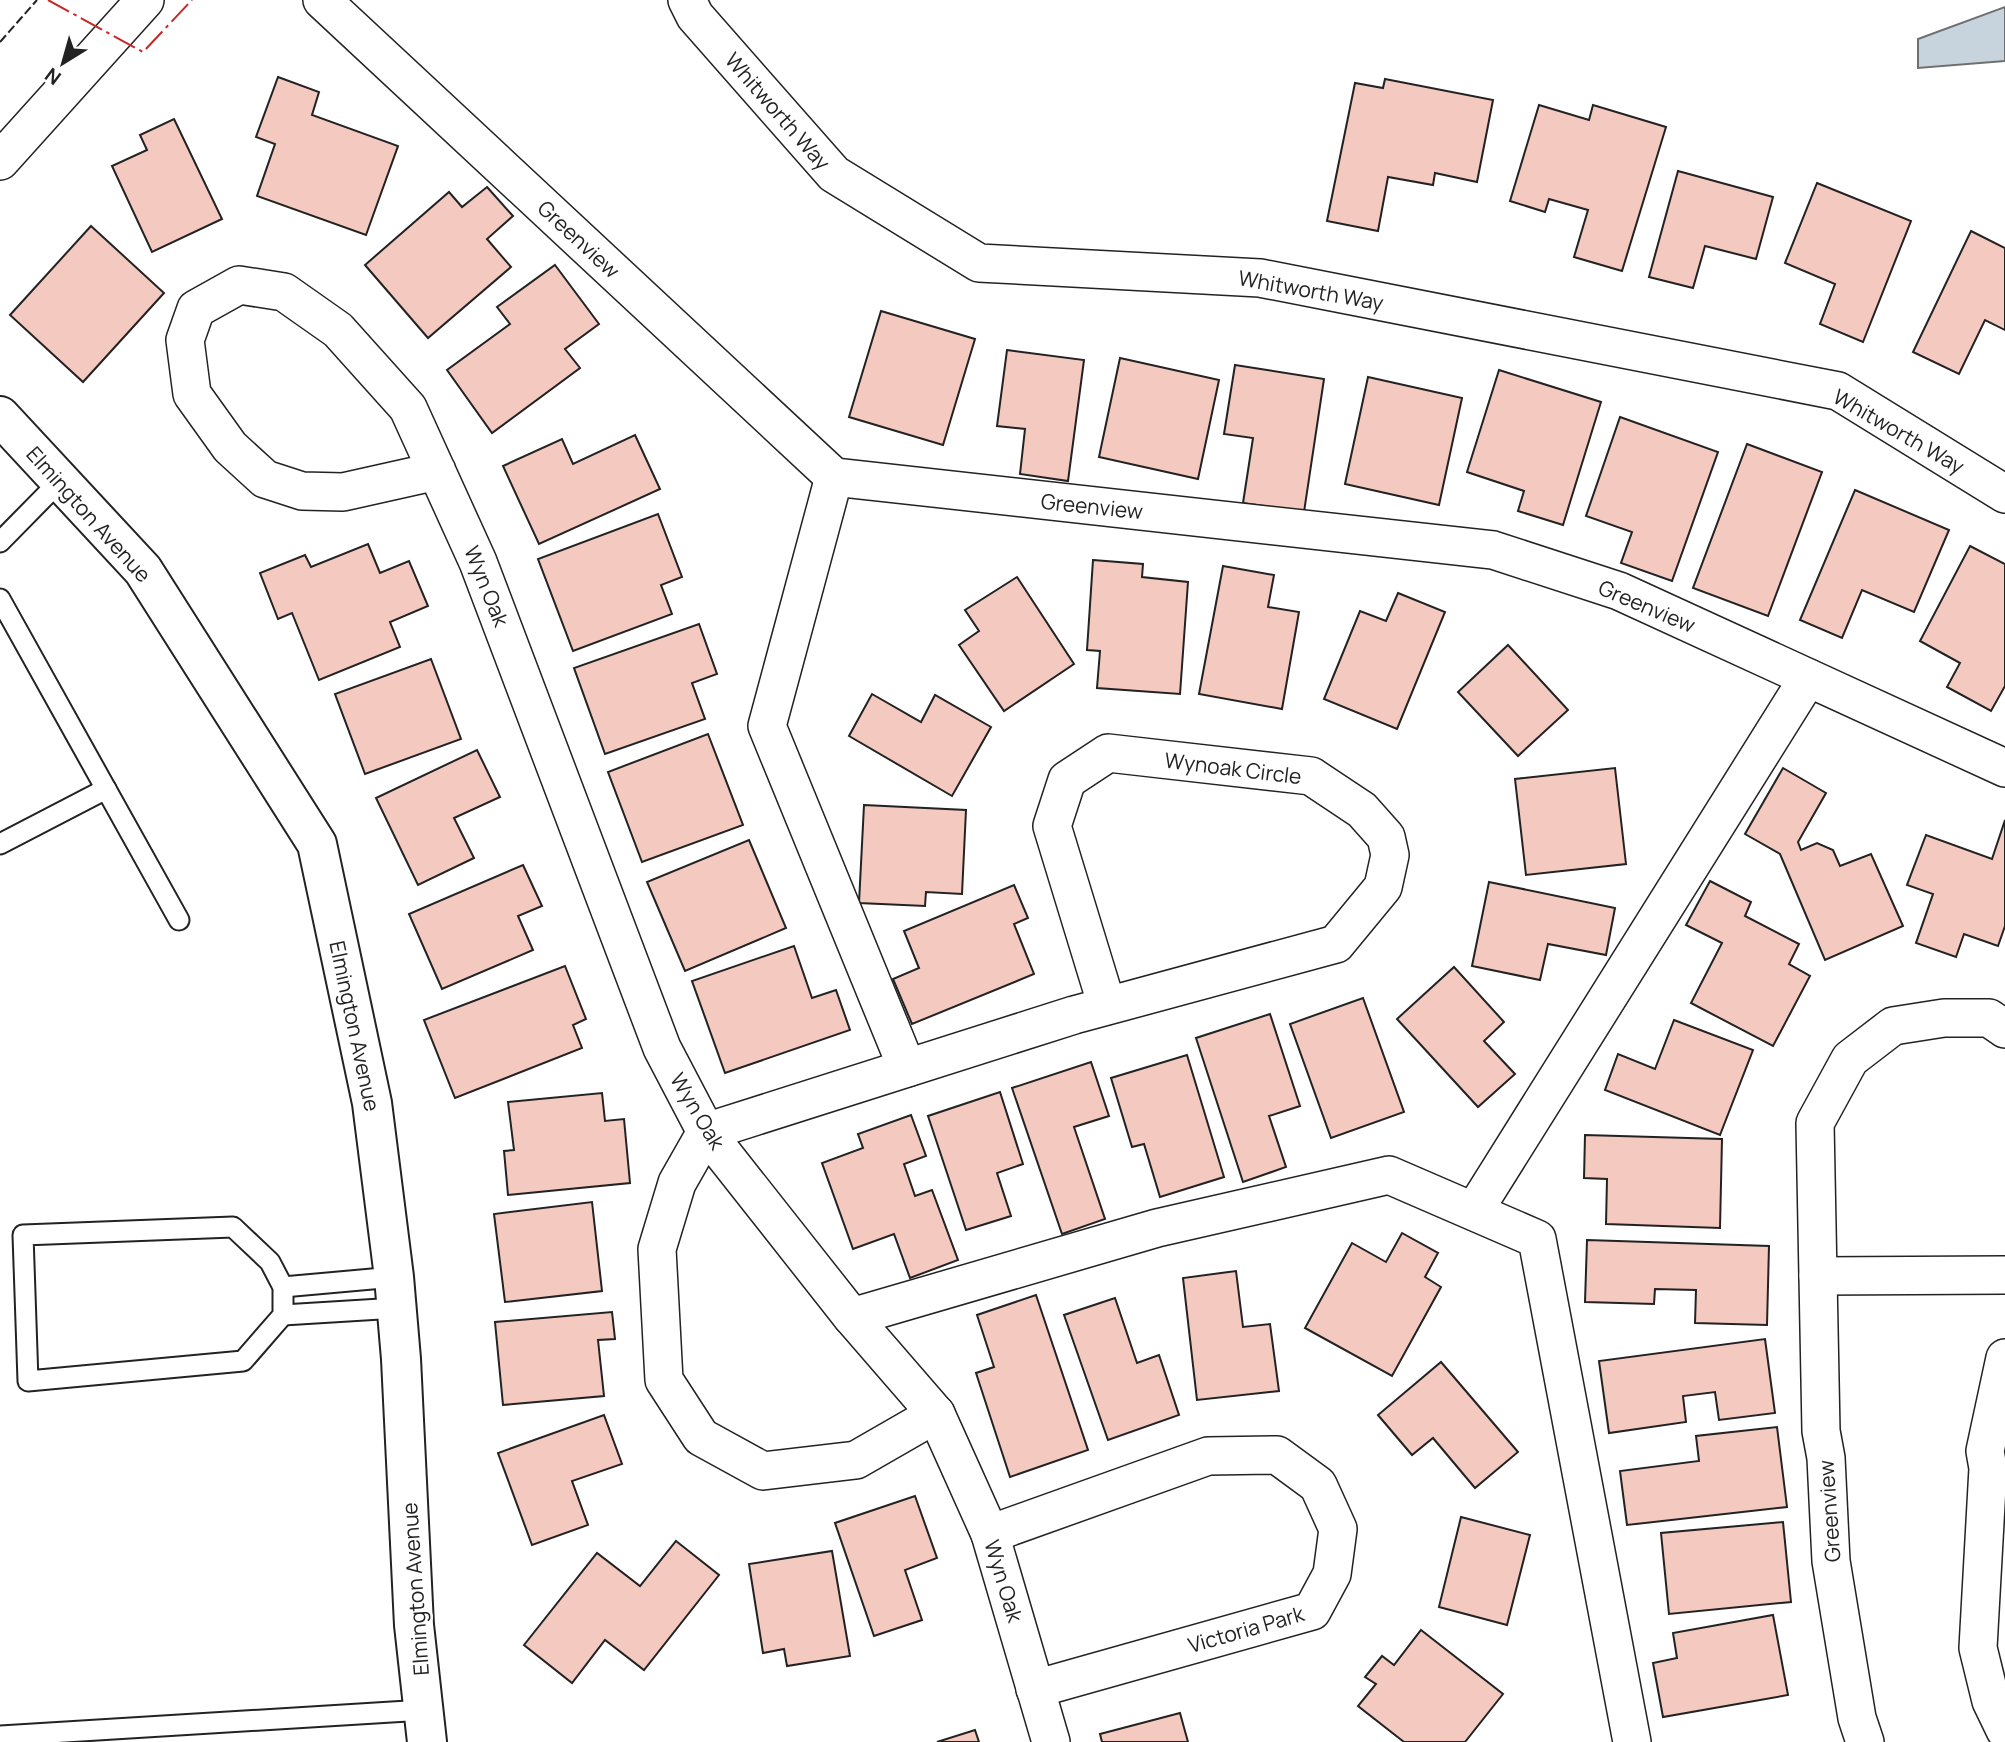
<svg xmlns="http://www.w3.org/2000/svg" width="2005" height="1742" font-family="Manrope,sans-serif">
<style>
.water{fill:#c7d3dd;stroke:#6f6f6f;stroke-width:2}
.building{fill:#f3c9c0;stroke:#222;stroke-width:2}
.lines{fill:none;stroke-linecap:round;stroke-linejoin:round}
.service-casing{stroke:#222;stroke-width:23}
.minor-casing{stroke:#222;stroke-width:40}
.tertiary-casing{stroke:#222;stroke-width:42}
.service{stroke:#fff;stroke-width:19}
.minor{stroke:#fff;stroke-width:37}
.tertiary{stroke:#fff;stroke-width:38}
.fence{stroke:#222;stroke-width:2;stroke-dasharray:9 3.5;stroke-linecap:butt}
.power{stroke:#c62828;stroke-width:2;stroke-dasharray:24 5 3.5 5;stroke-linecap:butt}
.labels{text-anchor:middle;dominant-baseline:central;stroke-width:5;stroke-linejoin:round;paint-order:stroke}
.street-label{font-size:21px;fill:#222;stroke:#fff}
</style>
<rect width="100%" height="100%" fill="#fff"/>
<path class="water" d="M2005 7V61L1918 68V39Z"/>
<g class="building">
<path d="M278 77 319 92 312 115 398 146 366 235 257 196 275 144 256 137Z"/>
<path d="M1385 79 1493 100 1477 182 1435 173 1433 185 1388 177 1378 231 1327 221 1355 83 1383 88Z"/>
<path d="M1539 105 1589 120 1593 105 1666 127 1622 271 1574 257 1588 210 1549 199 1545 212 1510 201Z"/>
<path d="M174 119 222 219 152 252 112 166 147 150 140 135Z"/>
<path d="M1678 171 1773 197 1756 259 1705 246 1693 288 1649 277Z"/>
<path d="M1817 183 1911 221 1863 342 1820 324 1835 284 1785 263Z"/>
<path d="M487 187 513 216 487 239 511 267 428 338 365 265 449 192 462 207Z"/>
<path d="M91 226 164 293 83 382 10 315Z"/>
<path d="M1971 231 2005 248V330L1985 320 1959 374 1913 352Z"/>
<path d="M555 265 599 324 565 349 580 368 492 433 447 370 510 324 497 307Z"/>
<path d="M881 311 975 339 943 445 849 417Z"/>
<path d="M1007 350 1084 360 1068 481 1020 474 1025 429 997 426Z"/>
<path d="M1120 358 1219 380 1198 479 1099 457Z"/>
<path d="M1235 365 1324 379 1304 512 1243 503 1253 438 1224 434Z"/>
<path d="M1499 370 1601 402 1563 525 1518 511 1524 491 1467 472Z"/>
<path d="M1368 377 1462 398 1439 505 1345 484Z"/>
<path d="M1620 417 1718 452 1672 581 1621 563 1632 532 1586 516Z"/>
<path d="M635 435 660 489 539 544 503 466 562 439 573 464Z"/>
<path d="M1747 444 1822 472 1768 616 1693 588Z"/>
<path d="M1855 490 1949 530 1914 612 1862 590 1842 638 1800 620Z"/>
<path d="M658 514 682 577 661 585 672 614 573 651 538 559Z"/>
<path d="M368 544 380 573 409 561 428 606 390 622 400 647 319 680 292 613 278 619 260 573 305 555 311 567Z"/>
<path d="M1970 546 2005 564V686L1991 711 1947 687 1960 663 1920 641Z"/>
<path d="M1093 560 1143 564 1142 577 1188 582 1180 694 1097 688 1100 651 1087 650Z"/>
<path d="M1223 566 1274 575 1268 607 1299 612 1282 709 1199 694Z"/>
<path d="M1017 577 1074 664 1004 711 959 645 979 631 965 610Z"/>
<path d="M1398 593 1445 612 1397 729 1324 699 1360 611 1386 621Z"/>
<path d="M699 624 717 674 692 683 705 719 605 754 574 668Z"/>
<path d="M1508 645 1568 710 1518 756 1458 692Z"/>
<path d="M431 659 461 739 365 774 335 694Z"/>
<path d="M872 694 921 722 935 695 991 727 952 796 849 736Z"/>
<path d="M708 734 743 825 642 862 608 772Z"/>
<path d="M477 750 500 797 454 818 474 858 418 885 376 798Z"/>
<path d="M1615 768 1626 864 1526 875 1515 779Z"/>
<path d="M1783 768 1826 793 1798 842 1801 850 1817 843 1833 850 1840 866 1871 854 1903 926 1825 960 1780 854 1745 834Z"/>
<path d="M864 805 966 810 962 894 926 892 925 906 859 903Z"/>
<path d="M2005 820V926L1998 946 1964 934 1956 957 1916 943 1933 894 1907 885 1926 835 1992 859Z"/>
<path d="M749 840 786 928 685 971 647 882Z"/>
<path d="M523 865 542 906 518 916 533 950 442 989 409 914Z"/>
<path d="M1710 881 1751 902 1745 916 1799 944 1789 964 1810 976 1773 1046 1691 1003 1722 943 1686 925Z"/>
<path d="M1489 882 1615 908 1606 955 1548 944 1540 980 1472 966Z"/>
<path d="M1014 885 1028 918 1014 924 1034 974 912 1024 893 979 919 968 904 931Z"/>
<path d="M794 946 812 998 836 990 850 1030 725 1073 692 981Z"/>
<path d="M565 966 586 1019 573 1025 582 1048 455 1098 424 1020Z"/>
<path d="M1454 967 1504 1022 1484 1041 1515 1074 1478 1107 1397 1019Z"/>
<path d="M1363 998 1404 1112 1331 1138 1290 1024Z"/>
<path d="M1270 1014 1300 1106 1269 1116 1286 1167 1243 1182 1196 1038Z"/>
<path d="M1674 1020 1753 1050 1720 1135 1605 1090 1618 1054 1655 1069Z"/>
<path d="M1187 1055 1224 1177 1160 1197 1144 1144 1132 1147 1111 1078Z"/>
<path d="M1091 1062 1109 1116 1074 1127 1105 1219 1062 1234 1012 1088Z"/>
<path d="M1000 1092 1023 1164 997 1173 1011 1216 966 1230 928 1116Z"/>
<path d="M602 1093 605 1121 624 1119 630 1183 508 1195 504 1151 514 1150 508 1102Z"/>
<path d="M911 1115 926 1156 904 1164 915 1196 932 1190 958 1260 910 1278 894 1234 853 1249 822 1163 863 1148 858 1134Z"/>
<path d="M1585 1135 1722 1139 1720 1228 1606 1224 1607 1179 1584 1178Z"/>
<path d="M592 1202 602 1291 505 1302 494 1214Z"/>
<path d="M1402 1233 1438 1253 1425 1277 1441 1287 1392 1376 1305 1328 1352 1243 1386 1262Z"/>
<path d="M1587 1240 1769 1246 1767 1325 1695 1323 1696 1290 1655 1289 1654 1304 1585 1302Z"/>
<path d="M1236 1271 1243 1327 1270 1324 1279 1391 1197 1400 1183 1278Z"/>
<path d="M1036 1295 1088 1450 1010 1477 976 1373 994 1367 977 1315Z"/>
<path d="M1115 1298 1137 1363 1159 1355 1179 1415 1108 1440 1064 1315Z"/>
<path d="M612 1312 615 1339 598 1340 604 1396 503 1405 495 1322Z"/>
<path d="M1765 1339 1775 1413 1719 1420 1715 1392 1683 1396 1686 1422 1609 1433 1599 1361Z"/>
<path d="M1441 1362 1518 1452 1475 1488 1433 1438 1412 1455 1378 1415Z"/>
<path d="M604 1415 622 1464 572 1481 588 1525 532 1545 498 1453Z"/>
<path d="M1777 1427 1787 1507 1627 1525 1620 1471 1699 1461 1696 1436Z"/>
<path d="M915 1496 937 1558 905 1570 922 1620 874 1636 835 1523Z"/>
<path d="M1461 1517 1530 1535 1507 1625 1439 1607Z"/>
<path d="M1783 1522 1791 1602 1669 1614 1661 1533Z"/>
<path d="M676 1541 719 1575 644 1670 605 1640 572 1683 524 1645 597 1553 640 1586Z"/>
<path d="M832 1551 850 1656 787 1666 784 1649 763 1653 749 1564Z"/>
<path d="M1773 1615 1788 1695 1663 1717 1653 1663 1677 1658 1673 1633Z"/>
<path d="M1421 1630 1503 1694 1465 1742H1404L1358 1706 1376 1684 1365 1677 1382 1656 1394 1665Z"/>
<path d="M1180 1713 1188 1742H1102L1100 1734Z"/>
<path d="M975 1730 979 1742H937Z"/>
</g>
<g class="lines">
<defs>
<g id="service">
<path d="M0 542 60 481"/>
<path d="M0 599 179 920"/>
<path d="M0 844 106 789"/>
<path d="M233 1227 270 1262 283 1287V1315L243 1361 28 1381 23 1235Z"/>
<path d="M283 1287 394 1277"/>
<path d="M283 1315 397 1308"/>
<path d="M0 1736 424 1710"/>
</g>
<g id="minor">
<path d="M322 0 834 477 1493 550 1619 591 2005 768"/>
<path d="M687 0 695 16 834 174 979 263 1260 278 1838 391 2005 494"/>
<path d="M0 161 145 0"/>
<path d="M437 471 343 492 302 491 265 479 230 447 192 394 185 340 196 309 239 285 284 292 338 330 408 408 478 562 662 1048 706 1132 852 1317 936 1414 990 1534 1051 1742"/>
<path d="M834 477 767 726 907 1068"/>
<path d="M1474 1211 1808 678"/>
<path d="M1818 1276 2005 1275"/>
<path d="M852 1317 1157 1228 1389 1175 1537 1239 1632 1742"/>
<path d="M2005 1358 1985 1451 1988 1468 1978 1648 1991 1701 2005 1730"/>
<path d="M936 1414 856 1460 763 1471 701 1437 664 1380 657 1249 677 1183 706 1132 1074 1015 1336 944 1383 887 1390 855 1386 837 1362 810 1311 776 1108 753 1067 780 1052 826 1107 1006"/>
<path d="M990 1534 1208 1456 1277 1455 1318 1485 1338 1529 1332 1574 1312 1611 1035 1689"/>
<path d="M1865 1742 1857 1718 1831 1561 1826 1458 1821 1431 1815 1123 1850 1059 1893 1026 1944 1018H1989L2005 1029"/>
</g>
<path id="tertiary" d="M0 416 143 570 317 844 372 1103 394 1277 401 1359 414 1625 427 1742"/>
</defs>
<use href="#service" class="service-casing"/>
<use href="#minor" class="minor-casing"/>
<use href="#tertiary" class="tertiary-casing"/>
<use href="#service" class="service"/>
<use href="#minor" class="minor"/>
<use href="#tertiary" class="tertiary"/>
<path class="fence" d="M0 42 37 0"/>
<path class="power" d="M48 0 143 52 192 0"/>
</g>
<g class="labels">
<g class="street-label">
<text transform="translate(778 111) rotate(49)">Whitworth Way</text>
<text transform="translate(579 239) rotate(43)">Greenview</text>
<text transform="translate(1311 290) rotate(10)">Whitworth Way</text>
<text transform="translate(1899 431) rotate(30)">Whitworth Way</text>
<text transform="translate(1092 506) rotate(6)">Greenview</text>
<text transform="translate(89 514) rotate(48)">Elmington Avenue</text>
<text transform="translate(487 586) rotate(68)">Wyn Oak</text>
<text transform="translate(1647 606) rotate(23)">Greenview</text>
<text transform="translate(1233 768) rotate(7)">Wynoak Circle</text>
<text transform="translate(355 1026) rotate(78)">Elmington Avenue</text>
<text transform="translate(698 1111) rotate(59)">Wyn Oak</text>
<text transform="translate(1829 1511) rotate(-94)">Greenview</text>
<text transform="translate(1004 1581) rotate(73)">Wyn Oak</text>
<text transform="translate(415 1589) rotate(-94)">Elmington Avenue</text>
<text transform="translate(1246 1629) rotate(-16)">Victoria Park</text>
</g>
</g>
<g transform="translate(63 63) rotate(217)" stroke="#ffffff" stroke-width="5" paint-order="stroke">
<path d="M0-5L12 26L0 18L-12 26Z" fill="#222222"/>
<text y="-10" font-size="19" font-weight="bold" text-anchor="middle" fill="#222222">N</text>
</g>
</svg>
